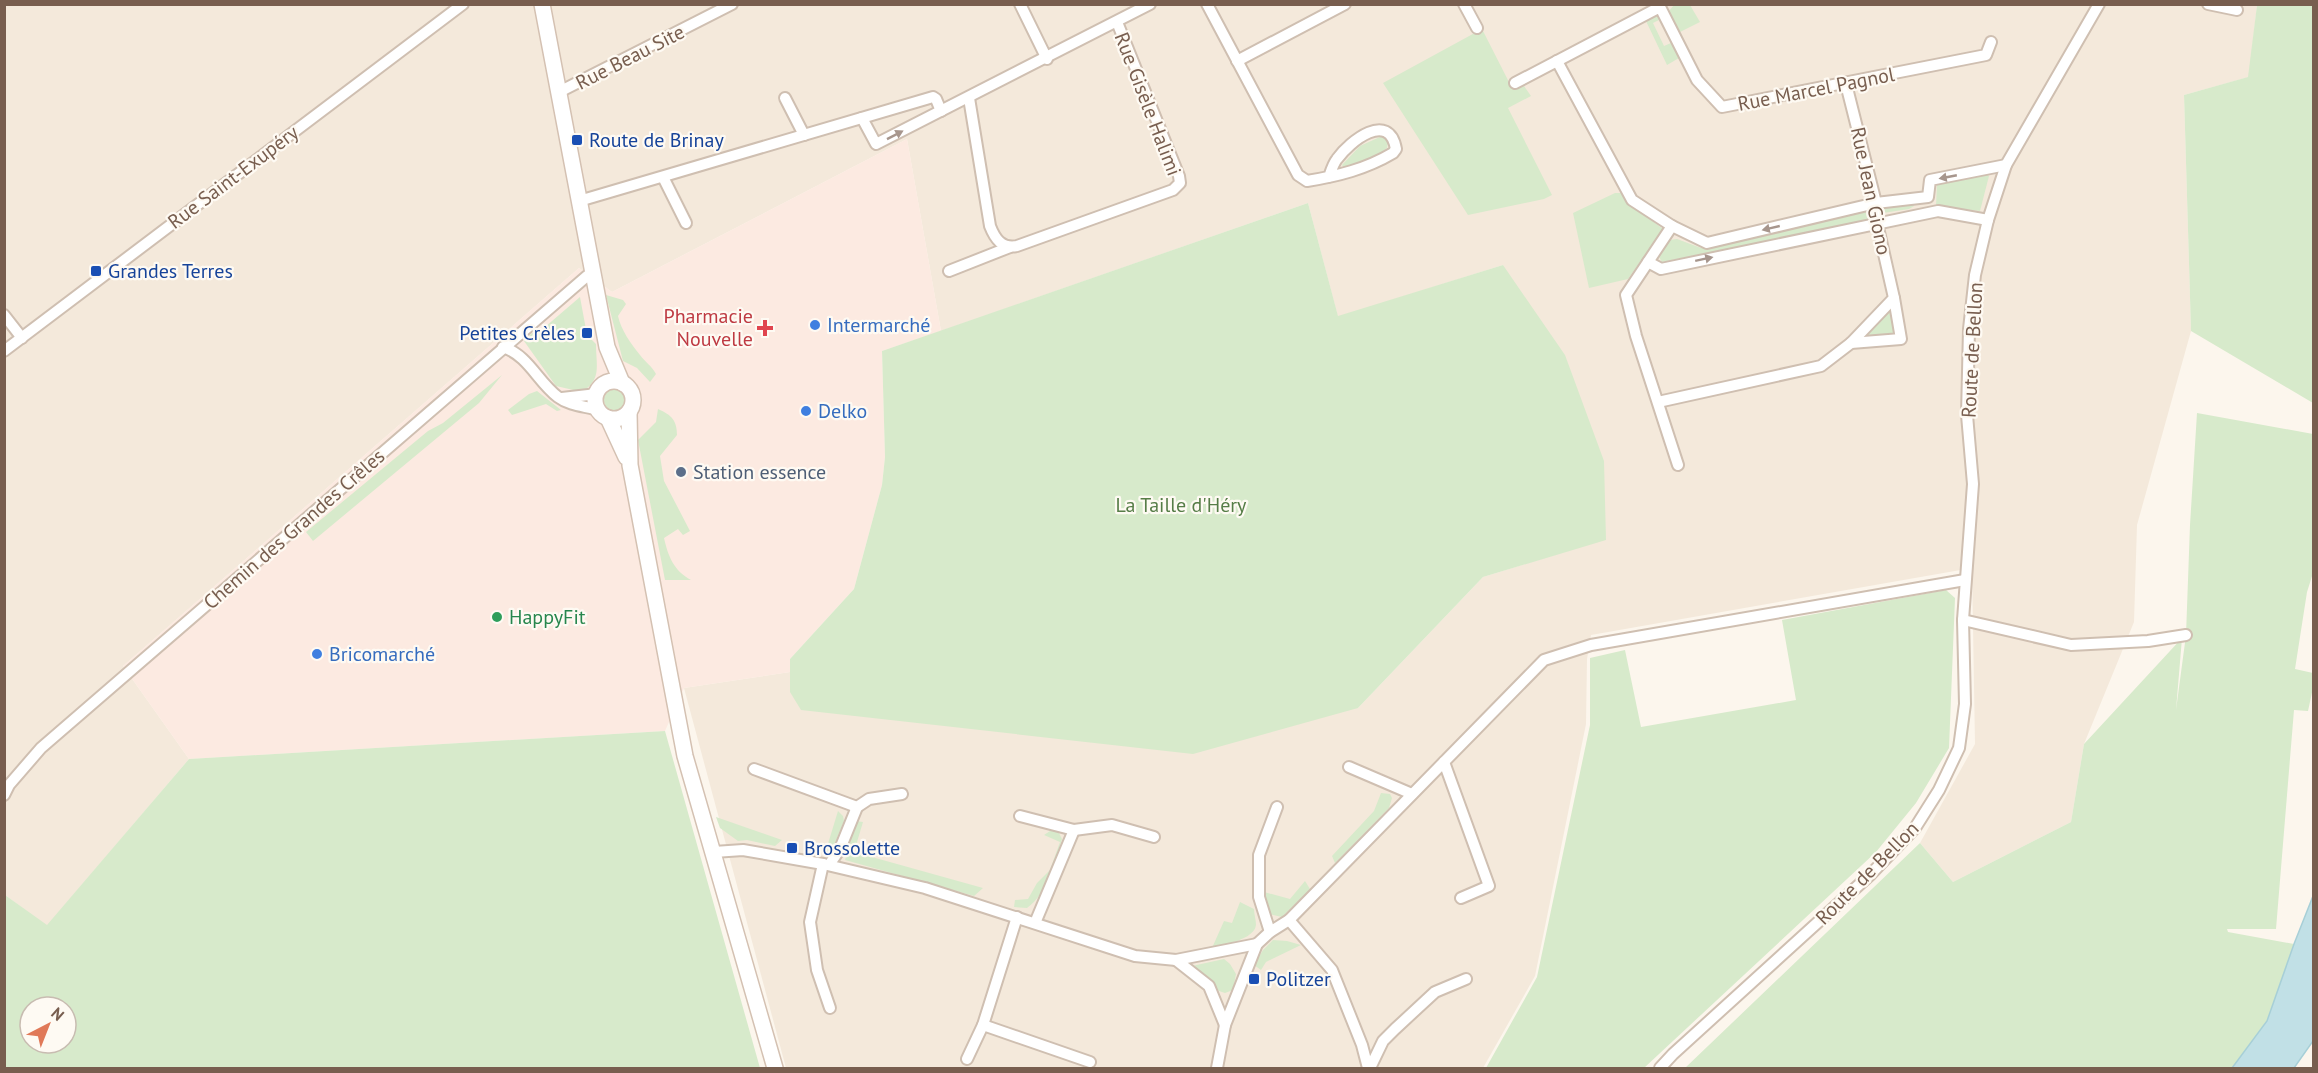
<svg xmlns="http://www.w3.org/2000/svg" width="2318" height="1073" font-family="'PT Sans',sans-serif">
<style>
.residential{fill:#f4e9db}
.commercial{fill:#fceae1}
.green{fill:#d7eacb;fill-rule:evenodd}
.water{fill:#c1e0e6;stroke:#a7cfd7;stroke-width:1.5}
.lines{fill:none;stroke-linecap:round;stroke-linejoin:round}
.minor-casing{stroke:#cfbfb1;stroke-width:14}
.secondary-casing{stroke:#d4c1b2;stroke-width:18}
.minor{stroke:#fff;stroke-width:10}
.secondary{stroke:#fff;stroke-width:15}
.oneway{fill:#a7968d}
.transit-dot{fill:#1a4fb4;stroke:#fefaf3;stroke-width:2}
.shop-dot{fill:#3f7fe0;stroke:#fefaf3;stroke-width:2}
.health-dot{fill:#e0444e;stroke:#fefaf3;stroke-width:2}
.service-dot{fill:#5c6f8a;stroke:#fefaf3;stroke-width:2}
.leisure-dot{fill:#2e9e5b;stroke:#fefaf3;stroke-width:2}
.labels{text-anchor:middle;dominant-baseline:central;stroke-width:4.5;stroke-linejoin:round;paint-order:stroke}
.street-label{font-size:20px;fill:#785e4f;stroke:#fefaf3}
.transit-label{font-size:20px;fill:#164399;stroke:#fefaf3;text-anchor:start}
.health-label{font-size:20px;fill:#be3a42;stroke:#fefaf3;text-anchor:end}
.shop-label{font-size:20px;fill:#366cbe;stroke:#fefaf3;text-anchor:start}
.service-label{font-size:20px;fill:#4e5e75;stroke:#fefaf3;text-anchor:start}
.park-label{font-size:20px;fill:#567d47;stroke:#fefaf3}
.leisure-label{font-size:20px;fill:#27864d;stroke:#fefaf3;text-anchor:start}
</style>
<rect width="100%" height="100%" fill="#fcf6ed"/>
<path class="residential" d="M5 5H2257L2249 77 2184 95 2191 331 2137 525 2134 622 2084 744 2071 822 1953 882 1920 843 1975 744 1972 568 1591 635 1587 659 1586 724 1535 976 1483 1068H786L684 688 790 672V692L1358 708 1483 577 1606 539 1503 265 1338 317 1308 203 941 331 907 139 612 292 579 268 123 666 189 759 47 926 5 895Z"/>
<path class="commercial" d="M907 139 941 331 882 351 885 457 882 485 854 589 790 659V672L684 688 665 731 189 759 123 666 579 268 612 292Z"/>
<g class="green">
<path d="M1674 5H1690L1700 22 1680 32 1669 11Z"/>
<path d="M2257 5H2313V403L2191 331 2184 95 2248 77Z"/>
<path d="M1657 15 1659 20 1653 23 1664 46 1671 43 1679 58 1667 65 1646 21Z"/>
<path d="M1482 29 1513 90 1524 86 1531 96 1508 108 1552 195 1544 199 1468 215 1383 83Z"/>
<path d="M1382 136 1388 142 1387 148 1363 165 1345 169 1342 165 1360 146Z"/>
<path d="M1984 172 1989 176 1980 211 1936 206 1937 184Z"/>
<path d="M1615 193H1622L1628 203 1663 229 1628 279 1589 288 1573 213Z"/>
<path d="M1911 202 1914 206 1909 209 1883 213 1886 206Z"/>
<path d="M1308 203 1338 316 1503 265 1565 355 1604 461 1606 540 1483 577 1358 708 1193 754 801 710 790 692V659L854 589 882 485 885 457 882 351Z"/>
<path d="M1866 212 1868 220 1662 262 1659 257 1670 240 1677 239 1701 248Z"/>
<path d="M606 295 623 300 626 304 618 316C621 330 631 344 640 355 645 362 652 366 656 374L650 382 637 368 623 361Z"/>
<path d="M580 297 587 335 596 344C596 366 602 379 582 392L556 386 524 341 532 333H538Z"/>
<path d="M1891 311 1894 335 1861 339Z"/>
<path d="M502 375 479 403 313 541 306 532 428 431 443 423Z"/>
<circle cx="615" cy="400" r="11"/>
<path d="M537 391 561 410 557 411 546 404 512 415 508 410 529 394Z"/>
<path d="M658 409C672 415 677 421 677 435L660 456 664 481 690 531 683 535 678 529 664 538C668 556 674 571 691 580H665L638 440 656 422Z"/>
<path d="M2197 413 2313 434V573L2307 592 2295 669 2313 673V688L2308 711 2294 710 2276 929H2227L2228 932 2294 944 2267 1021 2232 1068H1685L1920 843 1953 882 2071 822 2084 744 2182 638 2176 710 2186 635 2190 525Z"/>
<path d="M1946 590 1955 598 1949 748 1916 803 1876 852 1644 1068H1486L1537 977 1590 725V658L1625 650 1641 727 1796 700 1782 620Z"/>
<path d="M665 731 760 1068H5V895L47 925 189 759ZM30 1007H66V1043H30Z"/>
<path d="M1381 793 1390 794 1392 798 1389 808 1335 863 1332 856 1374 811Z"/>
<path d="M838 811 843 816 844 821 831 852 824 855V847H827Z"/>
<path d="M716 817 782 840 775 846 747 840 738 841 720 828Z"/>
<path d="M856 821 863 822 854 852 983 888 974 896 845 860Z"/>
<path d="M1053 829 1058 831 1062 839C1055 863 1048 893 1027 908L1014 907 1015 900 1028 899 1037 883 1050 870 1060 842 1044 835Z"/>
<path d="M1305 881 1310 889 1282 917 1269 914 1264 905V892L1290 899Z"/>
<path d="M1240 902 1254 909C1254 914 1256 920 1256 925 1254 940 1224 944 1212 948L1224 921 1232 923Z"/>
<path d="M1273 940 1287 941 1301 945 1266 962 1261 970 1254 965 1263 950Z"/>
<path d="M1224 959 1230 964 1236 974 1233 990 1225 993 1219 991 1192 966Z"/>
</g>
<path class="water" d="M2313 896V1041L2294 1068H2232L2267 1021 2294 944Z"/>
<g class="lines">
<defs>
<g id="minor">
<path d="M1020 4 1047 59"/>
<path d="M1207 4 1298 175 1307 181C1338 176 1366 169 1393 153L1396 149C1389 110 1350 141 1337 159 1333 164 1331 171 1329 177"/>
<path d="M1464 4 1477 28"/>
<path d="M2208 4 2237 10"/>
<path d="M1237 61 1345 4"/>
<path d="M1557 61 1632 200 1672 226 1707 243 1876 203 1928 197 1930 180 2006 165"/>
<path d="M1515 83 1660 7 1697 80 1722 107 1986 55 1991 42"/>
<path d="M1846 84 1876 203 1877 223 1894 298 1851 343"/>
<path d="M559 92 732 4"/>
<path d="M785 98 804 135"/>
<path d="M969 98 990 226C995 239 1002 249 1017 246L1173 190 1180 183 1179 176 1117 22"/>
<path d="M862 118 876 144 1150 4"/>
<path d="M663 177 686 223"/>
<path d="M579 201 933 97 936 99 941 111"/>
<path d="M1672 226 1626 295 1636 336 1678 465"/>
<path d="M1648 262 1661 269 1938 211 1988 220"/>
<path d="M949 271 1010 247"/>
<path d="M4 315 22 338"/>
<path d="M503 347C529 356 537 381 558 397 570 406 585 406 598 410"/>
<path d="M4 351 463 4"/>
<path d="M562 398 597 394"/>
<path d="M1658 402 1821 366 1851 343 1901 339 1894 298"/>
<path d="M1963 620 2071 645 2148 641 2186 635"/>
<path d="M1444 762 1489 886 1461 898"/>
<path d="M1349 767 1412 794"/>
<path d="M754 769 857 807 869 799 902 794"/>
<path d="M4 795 9 785 41 748 587 276 593 275"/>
<path d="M1020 816 1074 830 1112 825 1154 837"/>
<path d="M714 852 743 850 823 864 925 888 1135 956 1176 960 1257 944"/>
<path d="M823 864 810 922 817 970 830 1008"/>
<path d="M829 865 840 849 857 807"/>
<path d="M1289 920 1332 970 1362 1045 1368 1068"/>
<path d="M1035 923 1074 830"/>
<path d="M1270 932 1259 897V855L1277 807"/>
<path d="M1176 960 1209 986 1225 1025"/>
<path d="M983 1025 1090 1062"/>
<path d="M967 1059 983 1025 1017 917"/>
<path d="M1217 1068 1225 1025 1257 944 1270 932 1289 920 1544 660 1591 645 1965 580"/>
<path d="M1370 1068 1383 1041 1395 1029 1435 992 1466 979"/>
<path d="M1660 1068 1673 1054 1871 874 1915 828 1939 790 1959 748 1965 704 1963 620 1973 484 1967 415 1969 329 1975 275 1988 220 2006 165 2099 4"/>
</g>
<g id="secondary">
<path d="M542 4 607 347 622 383"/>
<circle cx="614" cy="400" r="19"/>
<path d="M629 412 630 465 685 756 775 1068"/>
<path d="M608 418 626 457"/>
</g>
</defs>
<use href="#minor" class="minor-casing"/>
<use href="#secondary" class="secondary-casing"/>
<use href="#minor" class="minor"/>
<use href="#secondary" class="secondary"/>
</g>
<defs><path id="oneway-solid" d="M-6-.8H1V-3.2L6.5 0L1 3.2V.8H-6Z" transform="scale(1.5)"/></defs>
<g class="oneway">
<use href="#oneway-solid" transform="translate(895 135) rotate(-27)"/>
<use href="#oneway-solid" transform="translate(1948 177) rotate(169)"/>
<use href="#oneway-solid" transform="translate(1771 228) rotate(167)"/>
<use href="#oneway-solid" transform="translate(1704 259) rotate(-12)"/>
</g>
<g class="transit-dot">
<rect x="571" y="134" width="12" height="12" rx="3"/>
<rect x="90" y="265" width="12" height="12" rx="3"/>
<rect x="581" y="327" width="12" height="12" rx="3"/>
<rect x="786" y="842" width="12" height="12" rx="3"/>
<rect x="1248" y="973" width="12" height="12" rx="3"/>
</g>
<g class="shop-dot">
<circle cx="815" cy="325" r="6"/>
<circle cx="806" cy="411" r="6"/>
<circle cx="317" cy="654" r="6"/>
</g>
<path class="health-dot" d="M762 319h6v6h6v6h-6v6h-6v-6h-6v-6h6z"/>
<circle class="service-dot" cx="681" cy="472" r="6"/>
<circle class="leisure-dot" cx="497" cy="617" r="6"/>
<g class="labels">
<g class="street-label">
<text transform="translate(630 57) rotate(-27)">Rue Beau Site</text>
<text transform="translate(1816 89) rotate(-11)">Rue Marcel Pagnol</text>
<text transform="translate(1148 104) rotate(69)">Rue Gisèle Halimi</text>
<text transform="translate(233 177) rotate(-37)">Rue Saint-Exupéry</text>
<text transform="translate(1871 191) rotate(78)">Rue Jean Giono</text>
<text transform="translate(1972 350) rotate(-87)">Route de Bellon</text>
<text transform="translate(294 529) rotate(-41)">Chemin des Grandes Crêles</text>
<text transform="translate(1867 873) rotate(-45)">Route de Bellon</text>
</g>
<g class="transit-label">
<text x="589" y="140">Route de Brinay</text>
<text x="108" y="271">Grandes Terres</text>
<text x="575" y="333" text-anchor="end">Petites Crèles</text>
<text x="804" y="848">Brossolette</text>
<text x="1266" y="979">Politzer</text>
</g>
<g class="health-label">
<text x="753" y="316">Pharmacie<tspan x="753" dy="23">Nouvelle</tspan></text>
</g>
<g class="shop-label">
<text x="827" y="325">Intermarché</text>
<text x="818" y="411">Delko</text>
<text x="329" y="654">Bricomarché</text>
</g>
<g class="service-label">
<text x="693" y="472">Station essence</text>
</g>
<g class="park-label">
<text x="1181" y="505">La Taille d'Héry</text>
</g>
<g class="leisure-label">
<text x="509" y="617">HappyFit</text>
</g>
</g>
<rect width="2318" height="1073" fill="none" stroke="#785e4f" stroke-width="12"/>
<g transform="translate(48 1025) rotate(42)"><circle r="28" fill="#fefaf3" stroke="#c8bcb1" stroke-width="1.5"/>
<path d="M0-4.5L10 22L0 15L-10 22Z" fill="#e07958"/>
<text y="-9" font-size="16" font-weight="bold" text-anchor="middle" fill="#785e4f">N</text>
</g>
</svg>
